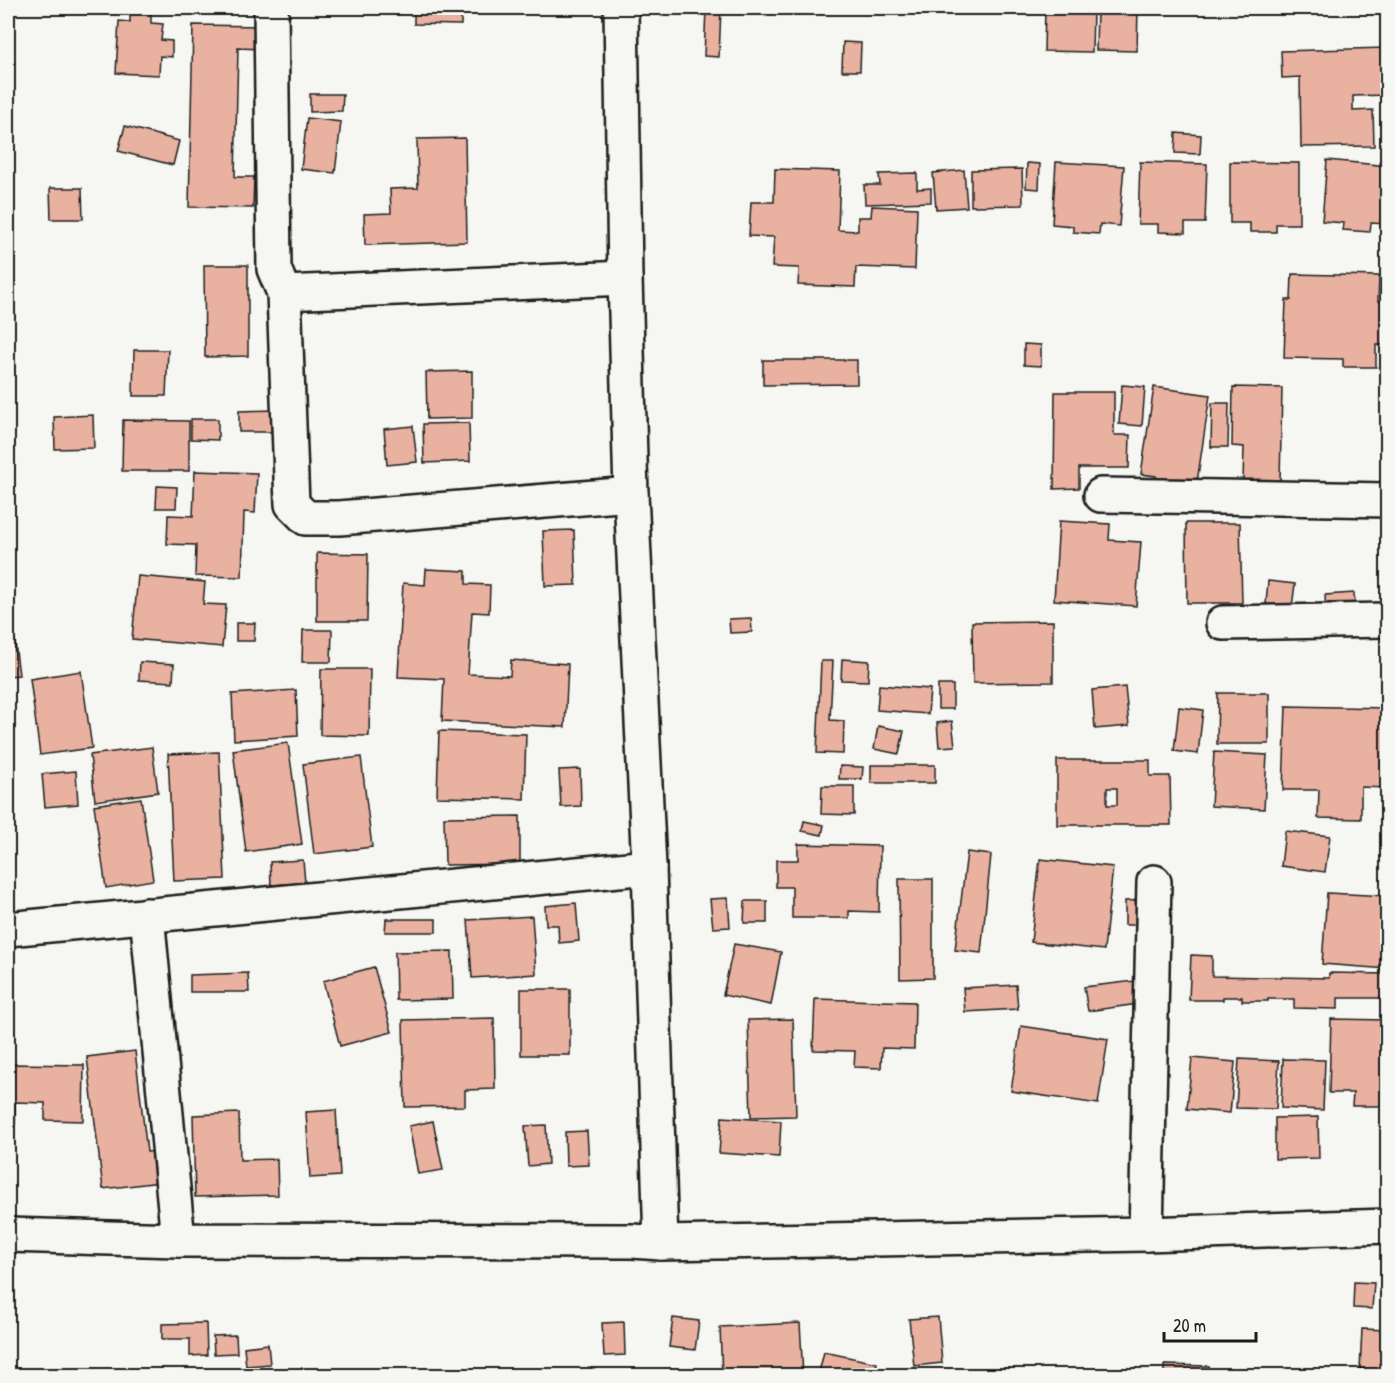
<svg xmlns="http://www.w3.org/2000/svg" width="1395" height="1383" font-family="'Patrick Hand',sans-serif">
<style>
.building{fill:#e9b2a0;stroke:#1c1c1c;stroke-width:1.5;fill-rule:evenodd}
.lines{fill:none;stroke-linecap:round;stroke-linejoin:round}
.street-casing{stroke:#1c1c1c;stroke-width:38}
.street{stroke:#f6f6f2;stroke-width:33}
</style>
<rect width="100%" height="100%" fill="#f6f6f2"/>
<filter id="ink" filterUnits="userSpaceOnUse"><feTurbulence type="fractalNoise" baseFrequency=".0167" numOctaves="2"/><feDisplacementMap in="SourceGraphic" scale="12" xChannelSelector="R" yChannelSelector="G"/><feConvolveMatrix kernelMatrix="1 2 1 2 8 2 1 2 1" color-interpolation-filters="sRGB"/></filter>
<g filter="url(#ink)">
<g class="building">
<path d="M414 8H461V25L414 24Z"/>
<path d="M706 8H721L719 57 704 56Z"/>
<path d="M1045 8H1138L1137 51 1096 50 1097 9H1093L1092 52 1044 51Z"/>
<path d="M130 11 151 13V23L163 24 161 40 172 41V57L160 56 159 75 116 73 119 21 130 22Z"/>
<path d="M193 25 264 26 263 49 238 48 235 177H254L253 208 189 207Z"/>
<path d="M843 42 861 43 860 71H842Z"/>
<path d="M1385 48 1386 95 1353 96V111L1373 110 1374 146 1301 147 1300 77 1282 78 1281 51Z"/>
<path d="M310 94H343L342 111 310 112Z"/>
<path d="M307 118 341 122 335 173 301 169Z"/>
<path d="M125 126 179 141 173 165 118 151Z"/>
<path d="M1176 133 1201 135 1200 154 1175 153Z"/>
<path d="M465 138 467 242 365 245 364 214 391 213 390 189 418 188 417 139Z"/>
<path d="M1327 160 1388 166V224L1371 223 1370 232 1343 230 1344 223 1322 221Z"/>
<path d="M1056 162 1124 166 1119 226 1100 224 1099 234 1073 232V226L1052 224Z"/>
<path d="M1140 162 1207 164 1205 223H1185V233L1158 232V224H1138Z"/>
<path d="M1230 162 1299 163V224H1276V232H1250V223H1230Z"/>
<path d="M1027 163 1040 164 1039 189 1026 188Z"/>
<path d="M775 169 840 171 838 230 858 231V217H871L872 206 917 208 915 269 856 267 855 287 798 285 799 268 772 267 774 237 749 236 751 202H774Z"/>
<path d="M1022 169 1023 205 971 206V170Z"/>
<path d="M964 170 967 207 936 209 933 173Z"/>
<path d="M917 173V189L931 188V202L865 204 864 185H880L879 174Z"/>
<path d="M50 188H82L83 219H51Z"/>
<path d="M8 207H12L13 248H8Z"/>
<path d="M204 265H248V356L205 357Z"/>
<path d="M1292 274 1379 276 1378 301H1388V345H1376V367H1343V359L1284 358 1286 300H1291Z"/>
<path d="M1024 344 1041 345V366L1024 365Z"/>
<path d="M134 350H168L166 396H133Z"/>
<path d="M763 360H857V384L763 385Z"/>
<path d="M472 371V418L427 419 426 372Z"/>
<path d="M1122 385 1145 387 1142 426 1119 424Z"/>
<path d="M1154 387 1210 395 1197 482 1154 489 1156 476 1141 474Z"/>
<path d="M1233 387 1282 388 1280 481 1243 480 1244 447 1232 446Z"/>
<path d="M1055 392H1114V435H1130L1129 468H1079V488L1054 489Z"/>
<path d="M1212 403H1229L1228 447H1211Z"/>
<path d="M277 410V432H239V411Z"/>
<path d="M93 415 94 448 55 449 54 417Z"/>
<path d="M191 419H218V440L191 439Z"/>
<path d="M123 420 189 421V471H122Z"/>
<path d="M469 423 470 461 424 463 423 424Z"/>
<path d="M413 426 417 462 387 465 384 429Z"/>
<path d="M195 471 257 473 255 513 244 512 242 577 195 576 196 545 167 544 168 515 193 516Z"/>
<path d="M157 486 177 487 176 508H156Z"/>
<path d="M1059 521 1110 524 1109 540 1141 542 1136 606 1054 600Z"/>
<path d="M1186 523H1240L1242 603H1187Z"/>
<path d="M574 530 576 585 545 586 543 531Z"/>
<path d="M317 553 368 554 367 621H317Z"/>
<path d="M426 569 466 571V584L490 585 489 613 472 612 468 674 510 676 511 660 568 664 565 727 442 721 444 679 398 677 403 583 425 585Z"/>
<path d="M138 576 205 582 203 604 226 605 222 647 132 639Z"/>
<path d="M1268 581 1295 584 1292 607 1266 604Z"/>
<path d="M1354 593 1355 611 1326 613 1325 595Z"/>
<path d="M751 618 752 632 730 633 729 619Z"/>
<path d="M1053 621V682L973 683 972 622Z"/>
<path d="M236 623H255L254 641H236Z"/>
<path d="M303 630H332L331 662H302Z"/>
<path d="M14 635 19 675 8 676V636Z"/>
<path d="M842 659 869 661 868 681 841 680Z"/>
<path d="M821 661H833L830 720 844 721 843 754 817 753Z"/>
<path d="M140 662 174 664 173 682 139 680Z"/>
<path d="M321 669H370L369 736 320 735Z"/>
<path d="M81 671 92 748 40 755 30 679Z"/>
<path d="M879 685 930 689 928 714 877 710Z"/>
<rect x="938" y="685" width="15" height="24"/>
<path d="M1125 687 1129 726 1095 729 1092 690Z"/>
<path d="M296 690 298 736 234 740 232 694Z"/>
<path d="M1218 693H1269V744H1217Z"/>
<path d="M1286 706 1388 708V788L1361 787V819L1318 818 1319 790H1283Z"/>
<path d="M1179 707 1203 710 1198 754 1174 751Z"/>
<path d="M952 721 955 746 939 747 937 723Z"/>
<path d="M878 726 904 731 899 754 874 749Z"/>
<path d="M439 731 526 734 524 799 437 797Z"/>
<path d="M288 743 302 844 246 852 233 750Z"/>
<path d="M152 747 158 792 95 801 90 755Z"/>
<path d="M219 752 225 879 174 881 168 754Z"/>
<path d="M1214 752 1267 755 1264 809 1211 806Z"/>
<path d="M361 757 372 847 314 854 303 764Z"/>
<path d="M1057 760H1150V776H1170L1171 825H1057ZM1107 788H1117V805H1107Z"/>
<rect x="871" y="765" width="64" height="18"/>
<path d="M840 766 863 767 862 779H839Z"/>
<path d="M580 769 581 806 561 807 559 770Z"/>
<path d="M76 771 78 804 45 807 42 774Z"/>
<path d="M822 786H854V815L821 814Z"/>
<path d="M141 798 153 880 106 888 94 805Z"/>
<path d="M520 816V864L445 865 444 817Z"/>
<path d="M804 821 824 825 822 835 802 831Z"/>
<path d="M1285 831 1330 836 1325 872 1281 866Z"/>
<path d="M798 844 880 846 879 912 849 911V918H792V887H776V860H798Z"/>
<path d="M967 852 991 855 981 953 955 950Z"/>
<path d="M1040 859 1113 867 1104 950 1031 942Z"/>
<path d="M303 860 305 883 271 885 270 862Z"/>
<path d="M899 879H933V978L900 979Z"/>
<path d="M1327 893 1388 896V969L1322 964Z"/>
<path d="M728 898 730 927 713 928 710 899Z"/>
<path d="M1149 900 1150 925H1125V901Z"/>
<path d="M745 901H767V923H744Z"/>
<path d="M576 903 579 941 559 943 558 925H546L545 906Z"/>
<path d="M532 916 536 974 472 978 468 920Z"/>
<path d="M386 919H436V932H385Z"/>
<path d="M734 944 781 952 771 1005 723 995Z"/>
<path d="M452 951 453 999 396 1000 395 952Z"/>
<path d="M1191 955 1212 956V976L1329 978V973L1388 974V998H1338V1009L1294 1008V999H1268V1001H1242V997H1223V1000H1189Z"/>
<path d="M374 967 392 1032 340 1046 323 981Z"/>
<path d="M248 973 249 992H190V975Z"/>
<path d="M1135 981 1138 1004 1088 1011 1084 987Z"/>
<path d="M1016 985 1018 1009 965 1012 963 988Z"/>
<rect x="521" y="989" width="49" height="66"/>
<path d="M815 999 915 1002 914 1049 882 1048 881 1068 854 1067 855 1051 813 1050Z"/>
<path d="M494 1018 495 1089 465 1090V1106L405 1107 403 1020Z"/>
<path d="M793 1019 796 1116 751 1117 748 1020Z"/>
<path d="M1331 1019 1388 1020V1094H1385L1384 1106H1352L1353 1093H1329Z"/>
<path d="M1021 1026 1108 1039 1098 1104 1011 1091Z"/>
<path d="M135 1051 147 1152 165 1150 168 1181 103 1189 87 1057Z"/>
<path d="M1192 1058 1235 1062 1230 1113 1187 1109Z"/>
<path d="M1239 1059 1279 1061 1276 1109 1236 1108Z"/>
<path d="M1283 1059 1325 1060 1323 1110 1281 1108Z"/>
<path d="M8 1064 84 1065 83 1121 45 1120V1103L15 1102V1124H8Z"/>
<rect x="1385" y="1109" width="3" height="57"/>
<path d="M336 1110 340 1176 310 1178 306 1112Z"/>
<path d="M239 1113 240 1160 277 1159 278 1195 195 1197 193 1115Z"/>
<path d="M722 1117 781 1121 779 1157 719 1153Z"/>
<path d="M1318 1117 1319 1158 1275 1159V1118Z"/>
<path d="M433 1121 443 1170 418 1174 409 1126Z"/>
<path d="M546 1125 548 1164 528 1166 525 1126Z"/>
<path d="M587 1131 589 1165 566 1166 565 1132Z"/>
<path d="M1354 1282 1374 1283 1372 1309 1353 1308Z"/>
<path d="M938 1317 942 1363 914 1366 909 1319Z"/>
<path d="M673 1318 699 1321 695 1350 669 1347Z"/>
<path d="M624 1322 625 1355 604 1356 602 1323Z"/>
<path d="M206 1323 207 1355 190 1356V1339H162V1324Z"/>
<path d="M800 1323 803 1376H722L720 1327Z"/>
<path d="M1362 1329 1388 1330V1369H1360Z"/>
<path d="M236 1335 237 1353 214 1354 213 1336Z"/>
<path d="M268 1344 270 1364 246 1366 244 1347Z"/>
<path d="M824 1352 877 1363 874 1376H818Z"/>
<path d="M1164 1365 1209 1366V1376H1164Z"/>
</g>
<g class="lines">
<defs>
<g id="street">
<path d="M271 8 274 269 284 293 292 504 306 518H339L631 494"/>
<path d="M621 8 625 278 631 494 649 867 661 1243"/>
<path d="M284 293 625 278"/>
<path d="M1101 495 1388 500"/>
<path d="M1223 623 1388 620"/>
<path d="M147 915 178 1240"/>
<path d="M8 929 649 867"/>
<path d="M1146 1234 1154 882"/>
<path d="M8 1235 178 1240 632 1241 661 1243 1146 1234 1388 1226"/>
</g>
</defs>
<use href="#street" class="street-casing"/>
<use href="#street" class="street"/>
</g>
</g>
<rect width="1395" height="1383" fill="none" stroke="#f6f6f2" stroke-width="30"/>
<rect x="15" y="15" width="1365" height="1353" fill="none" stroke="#1c1c1c" stroke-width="2" filter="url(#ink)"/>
<path d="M1164 1332v9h92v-9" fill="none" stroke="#1c1c1c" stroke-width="3"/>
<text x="1173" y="1332" font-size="18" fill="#1c1c1c" stroke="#f6f6f2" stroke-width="4.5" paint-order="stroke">20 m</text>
</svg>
